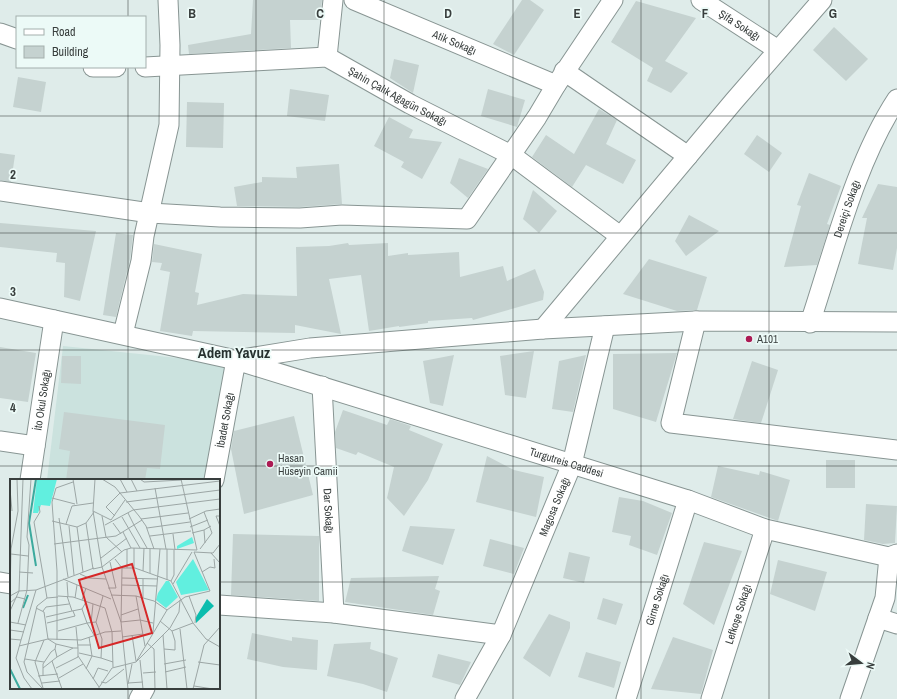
<svg xmlns="http://www.w3.org/2000/svg" width="897" height="699" font-family="'Archivo Narrow',sans-serif">
<style>
.built{fill:#cbe2de}
.building{fill:#c5d2d0}
.lines{fill:none;stroke-linecap:round;stroke-linejoin:round}
.street-casing{stroke:#889593;stroke-width:21}
.street{stroke:#fff;stroke-width:19}
.grid{fill:none;stroke:#383e3d;stroke-width:1;stroke-opacity:0.55}
.poi-dot{fill:#ac1b54;stroke:#ecfaf7;stroke-width:1.5}
.labels{text-anchor:middle;dominant-baseline:central;stroke-width:3.5;stroke-linejoin:round;paint-order:stroke}
.street-label{font-size:11px;fill:#383e3d;stroke:#ecfaf7}
.poi-label{font-size:11px;fill:#383e3d;stroke:#ecfaf7;text-anchor:start}
.district-label{font-size:15px;font-weight:bold;fill:#26312f;stroke:#ecfaf7}
.inset-river{fill:none;stroke:#3caa9e;stroke-width:2}
.inset-road{fill:none;stroke:#9ca6a5;stroke-width:1}
.view{fill:#d62828;fill-opacity:0.15;stroke:#d62828;stroke-width:2}
.inset-edge{fill:none;stroke:#383e3d;stroke-width:2}
.grid-label{font-size:13px;text-anchor:middle;font-weight:bold;fill:#383e3d;stroke:#ecfaf7;stroke-width:3.5;stroke-linejoin:round;paint-order:stroke}
</style>
<rect width="100%" height="100%" fill="#dfecea"/>
<path class="built" d="M63 346 226 363 205 480H47Z"/>
<g class="building">
<path d="M253 0H322L320 20H290L291 48 189 54 188 45 251 34Z"/>
<path d="M522 0H530L544 10 514 55 493 44Z"/>
<path d="M636 1 696 18 665 61 688 73 671 93 647 81 653 68 611 42Z"/>
<path d="M834 27 868 59 846 81 813 50Z"/>
<path d="M394 59 419 65 413 93 390 78Z"/>
<path d="M18 77 46 82 41 112 13 107Z"/>
<path d="M290 89 329 95 325 121 287 116Z"/>
<path d="M488 89 525 100 517 127 481 116Z"/>
<path d="M187 102 224 103 223 148 186 147Z"/>
<path d="M599 109 617 120 606 144 636 160 623 184 586 165 572 187 532 157 546 135 574 154Z"/>
<path d="M389 117 413 130 409 138 442 142 422 179 401 167 404 162 374 146Z"/>
<path d="M757 135 782 153 769 172 744 154Z"/>
<path d="M0 153 15 155 11 182 0 180Z"/>
<path d="M459 158 488 169 468 198 450 183Z"/>
<path d="M339 164 342 204 300 207 237 206 234 187 262 182V177L297 178 296 167Z"/>
<path d="M809 173 841 186 827 224 830 225 817 265 784 267 801 206 797 205Z"/>
<path d="M878 184 897 187V248L893 270 858 264 867 218H862Z"/>
<path d="M533 190 557 211 539 233 523 219Z"/>
<path d="M689 215 719 231 686 256 675 241Z"/>
<path d="M0 223 96 231 80 301 64 297 65 263 56 262 57 253 0 247Z"/>
<path d="M116 233 133 235 130 259 116 317 103 315Z"/>
<path d="M348 243 349 245 388 243V256L408 253V255L459 252 460 277 503 266 507 281 535 269 544 292 543 300 473 320 472 318 428 321V323L399 327V326L369 331 361 275 329 279 341 334 295 325V333L193 331 192 336 160 331 170 272 160 270 162 263 152 262 154 244 202 254 195 292 199 293 197 305 243 294 297 296 296 247 329 246Z"/>
<path d="M649 259 707 277 697 310 677 311 623 294Z"/>
<path d="M0 347 36 353 28 402 0 398Z"/>
<path d="M534 351 526 398 505 395 500 356Z"/>
<path d="M677 353 656 422 613 409V354Z"/>
<path d="M454 355 443 406 430 403 423 361Z"/>
<path d="M586 355 573 412 552 409 559 361Z"/>
<path d="M62 356H81V384L61 383Z"/>
<path d="M752 361 778 370 761 423 733 419Z"/>
<path d="M343 410 387 425 390 419 411 426 409 430 443 444 428 480 404 516 387 498 394 467 358 452 356 455 336 448 335 432Z"/>
<path d="M64 412 165 425 160 469 147 468 145 480H66L70 451 59 449Z"/>
<path d="M294 416 313 495 244 514 231 449 234 431Z"/>
<path d="M487 456 514 470 544 477 536 517 476 502Z"/>
<rect x="826" y="460" width="29" height="28"/>
<path d="M718 466 759 475 760 471 790 480 778 521 711 497Z"/>
<path d="M619 497 643 501 672 513 657 555 629 545 631 536 612 532Z"/>
<path d="M866 504 897 506 895 543 883 544 864 540Z"/>
<path d="M410 526 455 529 443 565 402 551Z"/>
<path d="M233 534 319 536V601L231 595Z"/>
<path d="M490 539 524 548 514 574 483 566Z"/>
<path d="M704 542 742 551 714 625 683 604Z"/>
<path d="M569 552 590 557 584 583 563 578Z"/>
<path d="M778 560 827 572 815 611 770 594Z"/>
<path d="M439 576 435 589 440 591 433 615 345 602 351 578Z"/>
<path d="M603 598 623 604 616 625 597 619Z"/>
<path d="M549 614 570 622V628L550 677 523 658Z"/>
<path d="M252 633 292 641V637L318 640 317 670 283 667 247 659Z"/>
<path d="M673 637 713 650 701 694 651 689Z"/>
<path d="M371 642 370 649 398 658 387 692 363 684 327 676 334 644Z"/>
<path d="M586 652 621 662 614 688 578 677Z"/>
<path d="M438 654 471 662 460 685 432 677Z"/>
</g>
<g class="lines">
<defs>
<g id="street">
<path id="s1" d="M354 0 556 85"/>
<path id="s2" d="M701 0 778 50"/>
<path d="M0 33 17 39"/>
<path d="M327 57 333 0"/>
<path d="M93 67H116"/>
<path id="s3" d="M145 67 327 57 410 104 511 155 620 236"/>
<path d="M564 71 688 156"/>
<path d="M0 191 150 213 220 217 300 218 342 215 467 219 537 117 556 85 613 0"/>
<path d="M0 308 236 360 310 348 543 329 696 321 897 322"/>
<path d="M696 321 671 423 897 450"/>
<path id="s4" d="M810 323C834 251 855 163 897 99"/>
<path d="M543 329 734 101 822 0"/>
<path d="M123 334 141 261 144 236 169 125 170 45 168 0"/>
<path id="s5" d="M322 386 334 613"/>
<path d="M0 441 35 446"/>
<path id="s6" d="M30 480 54 320"/>
<path id="s7" d="M214 480 236 360 688 500 765 529 889 557 897 554"/>
<path d="M0 582 11 584"/>
<path d="M219 605 334 613 501 635 465 699"/>
<path d="M878 618 897 624"/>
<path id="s8" d="M501 635 572 464 605 326"/>
<path d="M139 699 145 688"/>
<path id="s9" d="M626 699 688 500"/>
<path id="s10" d="M711 699 765 529"/>
<path d="M850 699 885 598 889 557"/>
</g>
</defs>
<use href="#street" class="street-casing"/>
<use href="#street" class="street"/>
</g>
<path class="grid" d="M128 0V17M256 0V699M384 0V699M513 0V699M641 0V699M769 0V699M128 67V480M0 116H897M0 233H897M0 350H897M0 466H897M0 582H11M219 582H897M128 688V699"/>
<g class="poi-dot">
<circle cx="749" cy="339" r="4"/>
<circle cx="270" cy="464" r="4"/>
</g>
<g class="labels">
<g class="street-label">
<text stroke="none"><textPath href="#s2" startOffset="46">Şifa Sokağı</textPath></text>
<text stroke="none"><textPath href="#s1" startOffset="109">Atik Sokağı</textPath></text>
<text stroke="none"><textPath href="#s3" startOffset="263">Şahin Çalık Ağagün Sokağı</textPath></text>
<text stroke="none"><textPath href="#s4" startOffset="120">Dereiçi Sokağı</textPath></text>
<text stroke="none"><textPath href="#s6" startOffset="81">İto Okul Sokağı</textPath></text>
<text stroke="none"><textPath href="#s7" startOffset="61">İbadet Sokağı</textPath></text>
<text stroke="none"><textPath href="#s7" startOffset="468">Turgutreis Caddesi</textPath></text>
<text stroke="none"><textPath href="#s8" startOffset="139">Magosa Sokağı</textPath></text>
<text stroke="none"><textPath href="#s5" startOffset="125">Dar Sokağı</textPath></text>
<text stroke="none"><textPath href="#s9" startOffset="104">Girne Sokağı</textPath></text>
<text stroke="none"><textPath href="#s10" startOffset="89">Lefkoşe Sokağı</textPath></text>
</g>
<g class="poi-label">
<text x="757" y="339">A101</text>
<text x="278" y="458">Hasan<tspan x="278" dy="13">Hüseyin Camii</tspan></text>
</g>
<g class="district-label">
<text x="234" y="352">Adem Yavuz</text>
</g>
</g>
<g transform="translate(10 479)">
<rect width="210" height="210" fill="#dfecea"/>
<path d="M27 0H47L40 27 31 26 28 34H23ZM182 58 184 64 167 70V67ZM183 80 199 111 171 116 166 103Z" fill="#61efdf"/>
<path d="M197 120 204 127 186 144V138Z" fill="#0bbdae"/>
<path d="M156 102H159L168 118 156 129 146 121 148 114Z" fill="#61efdf"/>
<path class="inset-river" d="M26 87 19 44 26 0M13 129 18 116M0 190 10 210"/>
<path class="inset-road" d="M63 0 67 25M85 0 83 32 92 88 111 143 118 210M92 0 105 8 129 37 136 47 144 70M110 0 117 13M121 0 127 12M130 0 134 3 172 1M145 9 156 70M0 10 2 32M42 19 65 25M116 23 210 11M29 27 30 33 24 43 37 119M83 32 101 41 115 21M92 37 96 58 112 73M105 37 96 28 110 14 210 2M210 37H206L210 47M112 38 130 69M49 39 58 98M131 40 178 34M179 40 196 32 210 30M132 41 124 46 137 69M42 42 67 48 76 44 84 33M76 44 83 90M103 44 111 55M56 45 62 27 83 24M95 46 123 31 210 20M59 47 64 96M67 48 73 93M180 48 198 41M137 49 180 43M113 53 121 69M182 54 194 51M163 55 165 71M140 57 181 52M195 64 194 51 201 47M44 65 106 57 124 46 118 34M190 70 202 54 194 33M201 74 210 84M1 75 18 77M91 79 117 59M105 80 112 89 111 143 130 141 143 144M112 89H125L161 102 164 96V71M117 89V70M124 89V69M83 90 92 88 114 71 121 69 187 71 171 0M133 92 134 69M9 93 23 94M192 93 200 88 205 89 204 80M140 94V70M70 95 79 99 96 100M112 99 148 100M53 100 101 120M133 100V119M157 101V70M161 102 183 144 196 160 210 168M57 103 58 117M163 105 182 73M112 106 147 107M98 109H106L100 83M200 112 184 73 203 74 210 65M101 116 126 117M0 117 1 70 8 32 7 0M0 117 9 112 26 111 84 89M48 117 63 118 95 129 102 153 103 188M57 117 62 132 72 130 76 123M179 117 186 136 185 144M65 119 67 106M72 121 76 109M0 124 7 118 15 120M26 129 34 133 38 160 46 165 45 170M72 130 77 144 86 143M0 132 9 112 13 0M33 132 36 128 59 125M111 136 128 130M36 138 62 132M150 142 162 152 165 162V171L154 170M0 143 16 146M8 144 17 111 19 66 17 58 21 0M37 144 65 137 63 132M81 144 83 125M170 150 177 210M0 151 14 153M48 152 77 144 84 156M162 152 183 144M143 153 150 70M122 156 126 182M153 156 157 210M112 158 133 155M0 160 11 161 26 111M11 161 6 179 14 199 22 210M47 161V92L42 23 46 9 63 3M137 164 144 170 145 210M46 165 63 169M68 166H81M9 167 38 160 71 161 95 153 111 152M135 167 126 117 144 122 157 131M69 174 91 179 92 160 86 143 93 117M68 177 89 208M91 179 103 183M15 180 34 183M130 181 133 210M42 182 52 210M126 183 160 149 169 133 170 121M188 183 210 186M154 185 176 181M33 189 47 178M46 189 68 178V169M76 190 82 177 79 158M155 193 176 188M133 194 146 193M28 197 48 195M33 197V185L41 173 45 170 47 178 63 169H68L66 148M49 199 73 185M83 200 88 189 98 192M91 203 96 204 114 190M32 204 50 202M118 204 133 203M118 205 122 185M184 207 203 210M33 209 25 183 34 161M33 210 17 193 14 183 27 127 37 119 48 118M88 210 102 189 126 183 157 131 175 118 200 112M183 210 194 166 210 148"/>
<path class="view" d="M122 85 142 154 89 169 69 101Z"/>
<rect width="210" height="210" class="inset-edge"/>
</g>
<g class="grid-label">
<text x="192" y="18">B</text>
<text x="320" y="18">C</text>
<text x="448" y="18">D</text>
<text x="577" y="18">E</text>
<text x="705" y="18">F</text>
<text x="833" y="18">G</text>
<text x="13" y="179">2</text>
<text x="13" y="296">3</text>
<text x="13" y="412">4</text>
</g>
<rect x="16" y="16" width="130" height="52" fill="#ecfaf7" stroke="#a4afad"/>
<rect x="24" y="29" width="20" height="6" fill="#ffffff" stroke="#a4afad"/>
<text x="52" y="36" font-size="12" fill="#383e3d">Road</text>
<rect x="24" y="46" width="20" height="12" fill="#c5d2d0" stroke="#a4afad"/>
<text x="52" y="56" font-size="12" fill="#383e3d">Building</text>
<g transform="translate(861 663) rotate(106)" stroke="#ecfaf7" stroke-width="3" paint-order="stroke">
<path d="M0-3L7 15L0 10L-7 15Z" fill="#383e3d"/>
<text y="-6" font-size="11" font-weight="bold" text-anchor="middle" fill="#383e3d">N</text>
</g>
</svg>
